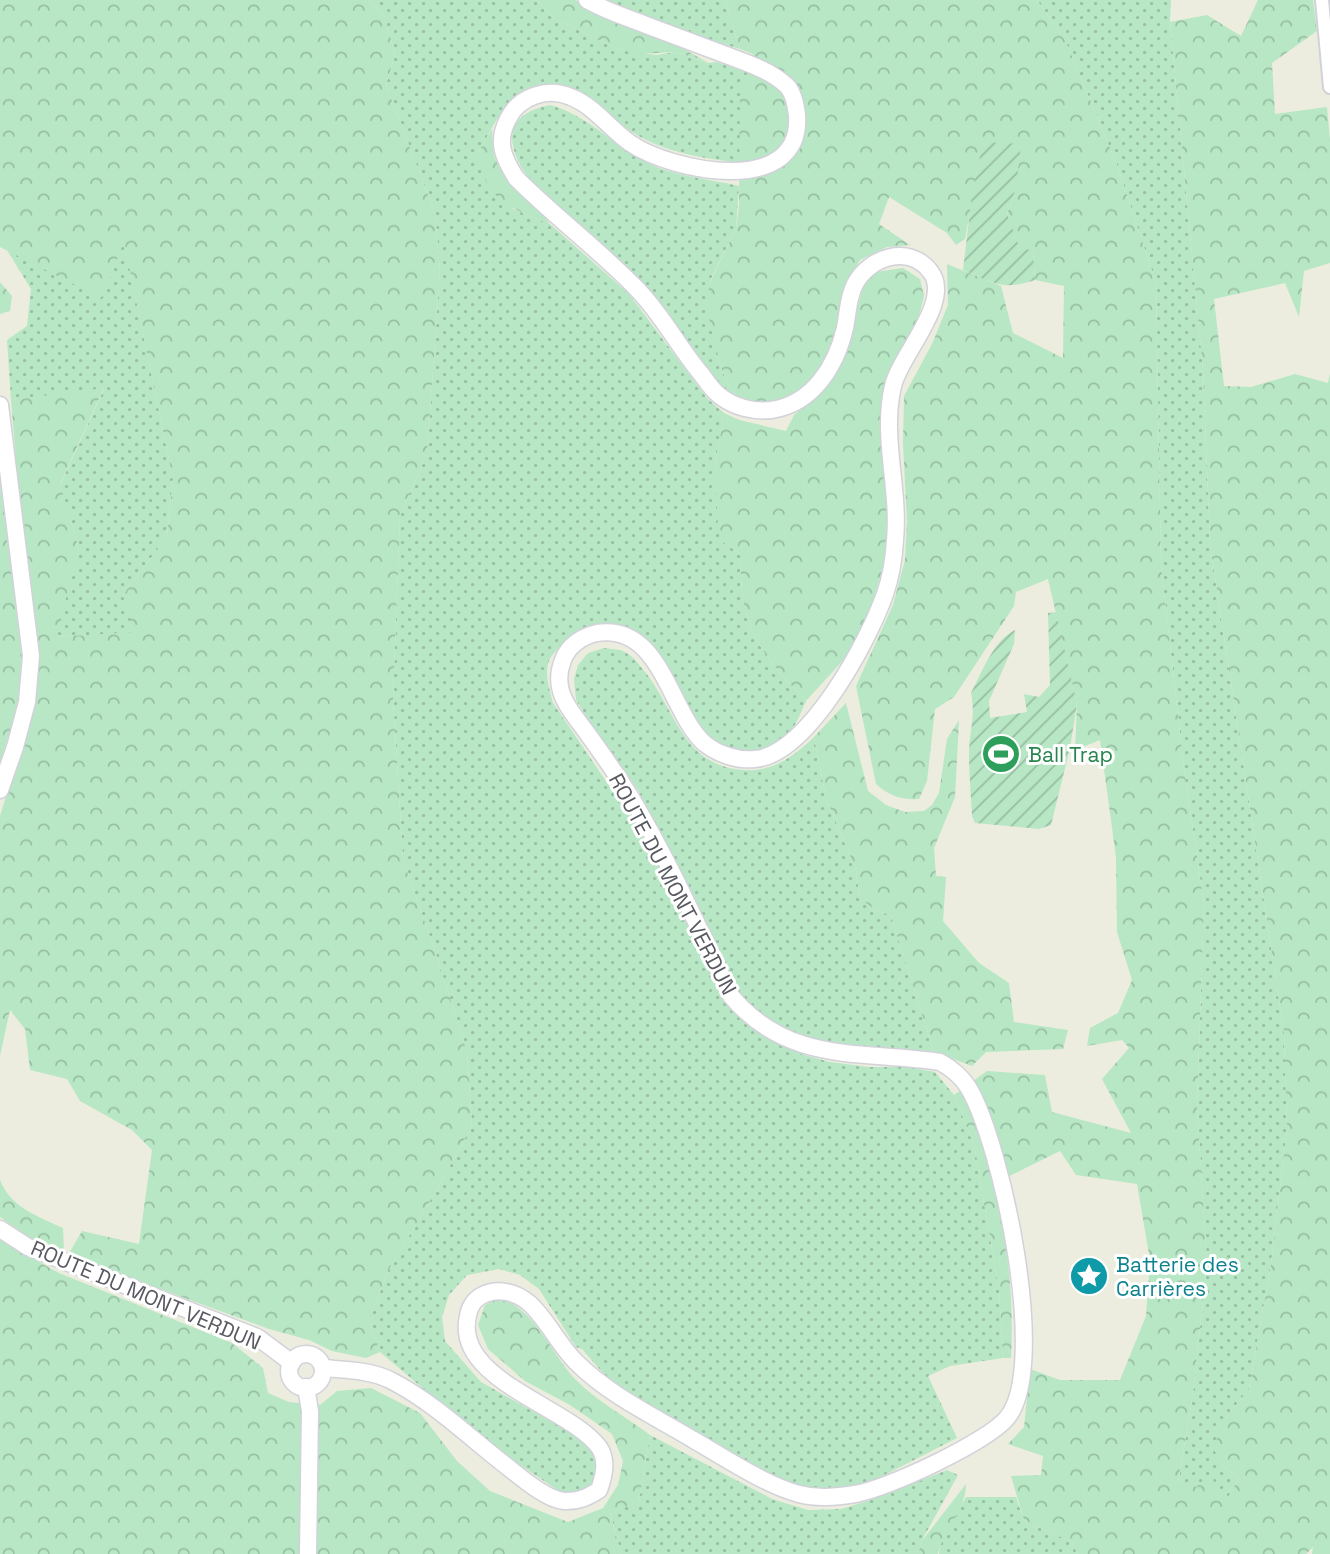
<svg xmlns="http://www.w3.org/2000/svg" width="1330" height="1554" font-family="'Space Grotesk',sans-serif">
<style>
.grass{fill:url(#grass-dots)}
.forest{fill:url(#forest-crowns)}
.garden{fill:url(#garden-furrows)}
.lines{fill:none;stroke-linecap:round;stroke-linejoin:round}
.minor-casing{stroke:#d2d2da;stroke-width:16}
.tertiary-casing{stroke:#d2d2da;stroke-width:19}
.minor{stroke:#fff;stroke-width:12}
.tertiary{stroke:#fff;stroke-width:16}
.labels{text-anchor:middle;dominant-baseline:central;stroke-width:6;stroke-linejoin:round;paint-order:stroke}
.leisure-label{font-size:21px;fill:#27864d;stroke:#fff;text-anchor:start}
.street-label{font-size:21px;fill:#585961;stroke:#fff}
.culture-label{font-size:21px;fill:#0d838f;stroke:#fff;text-anchor:start}
</style>
<defs>
<pattern id="grass-dots" width="8" height="8" patternUnits="userSpaceOnUse" patternTransform="scale(1.75)"><rect width="8" height="8" fill="#b7e7c4"/><path d="M2 2h.1M6 6h.1" fill="none" stroke="#98bea3" stroke-width="1.8" stroke-linecap="round"/></pattern>
<pattern id="forest-crowns" width="20" height="18" patternUnits="userSpaceOnUse" patternTransform="scale(1.75)"><rect width="20" height="18" fill="#b7e7c4"/><path d="M2 6a3 3 0 1 1 6 0M12 15a3 3 0 1 1 6 0" fill="none" stroke="#98bea3"/></pattern>
<pattern id="garden-furrows" width="10" height="10" patternUnits="userSpaceOnUse" patternTransform="scale(1.75)"><rect width="10" height="10" fill="#b7e7c4"/><path d="M-1 1l2-2M0 10L10 0M9 11l2-2" fill="none" stroke="#98bea3"/></pattern>
</defs>
<rect width="100%" height="100%" fill="#ecedde"/>
<g class="grass">
<path d="M369 0H537L555 19 621 50 656 55 676 52 708 63 717 62 749 73 740 97V163C703 158 665 153 632 132 611 119 594 98 571 88 566 85 560 85 555 85 510 80 497 122 477 154L513 209 550 224 629 294 707 398 724 413 715 466 723 542 741 554C738 625 759 652 806 701 794 729 791 737 762 750 755 753 748 751 741 750 685 743 683 672 647 641 635 630 624 627 609 625 592 622 572 631 562 644 558 649 551 655 549 661 544 674 550 691 553 703L648 843 724 995 745 1022 774 1042 801 1054 830 1062 869 1067H908L935 1072 954 1095 974 1145 999 1290 1003 1358 950 1366 928 1376 957 1438 863 1486 830 1492 794 1486 723 1449 609 1380 582 1349 576 1347 539 1289 520 1275 499 1269 467 1275 449 1295 442 1317 445 1341 481 1382 566 1430 595 1451 600 1466 595 1486 583 1493 563 1494 484 1440 380 1352 369 1320 389 1269 436 1191 472 1126 467 1052 434 948 403 860 393 698 400 515 427 454 440 271 435 213 386 85 395 54 384 15Z"/>
<path d="M603 0H725L740 49 684 32Z"/>
<path d="M1037 0H1171L1170 22 1203 370 1210 544 1284 1033 1287 1129 1271 1264 1249 1389 1227 1416 1217 1461 1239 1478 1227 1499 1196 1487 1178 1484 1193 1393 1207 1263 1197 1105 1204 905 1184 768 1161 565 1156 283 1116 162 1066 42Z"/>
<path d="M550 105C591 116 619 152 659 168 684 177 713 180 739 186L736 229 710 281 715 336 720 364 727 383 737 397 720 386 643 282 533 184C507 151 498 115 550 105Z"/>
<path d="M124 241 173 479 167 537 123 595 135 633 55 637 79 549 60 485 104 389 11 400 7 340 27 326 31 289 7 250 101 297Z"/>
<path d="M604 648C609 649 615 649 620 650 629 653 636 660 641 667 676 707 680 765 743 770 771 773 795 756 814 737L826 798 856 870 860 899 873 908 891 916 934 1052C873 1050 801 1054 753 1010 747 1004 742 996 736 989L638 790 598 735 576 700 574 679 578 665 588 653Z"/>
<path d="M650 1435 772 1499 808 1510 841 1509 874 1499 947 1470 958 1475 921 1542 919 1554H621L610 1512 639 1501Z"/>
<path d="M966 1497H1016L1024 1520 1070 1541 1078 1554H939L941 1540Z"/>
</g>
<g class="forest">
<path d="M0 0H369L384 15 395 54 386 85 435 213 440 271 427 454 400 515 393 698 403 860 434 948 467 1052 472 1126 436 1191 389 1269 369 1320 380 1352 366 1358 332 1351 309 1340 269 1329 68 1255 82 1231 139 1244 152 1150 132 1130 80 1101 67 1079 30 1070 25 1029 10 1010 0 1056V816L34 705 38 655 22 533 11 400 104 388 60 484 79 549 56 637 134 632 123 595 167 537 173 479 124 242 101 298 0 247Z"/>
<path d="M537 0H576L585 9 678 46 709 63 676 52 638 54 621 50 555 19Z"/>
<path d="M725 0H1037L1066 42 1116 162 1156 283 1161 565 1184 768 1204 905 1197 1105 1207 1263 1193 1393 1178 1483 1196 1487 1210 1476 1227 1499 1239 1478 1217 1461 1214 1445 1227 1416 1249 1389 1271 1264 1287 1129 1284 1033 1210 544 1203 370 1170 22 1207 15 1241 36 1258 0H1313L1317 31 1272 63 1275 114 1327 107 1330 140V263L1304 271 1299 317 1285 283 1214 299 1224 386 1251 387 1295 374 1328 383 1330 373V1554H1312L1313 1547 1306 1554H1078L1070 1541 1024 1520 1011 1476 1041 1475 1043 1456 1008 1444 1024 1427 1030 1369 1060 1380H1120L1146 1316 1150 1260 1137 1184 1076 1175 1060 1151 993 1184C1008 1244 1014 1297 1011 1358H1003L999 1290 974 1145 954 1095 987 1071 1045 1075 1052 1112 1131 1133 1102 1079 1129 1048 1122 1040 1087 1046 1090 1028 1118 1013 1132 980 1117 932 1116 857 1100 740 1075 750 1077 704 1048 579 1016 592 1014 606 954 697 935 709 927 781 919 799C902 800 889 796 876 784L856 686 893 605 905 560 907 521 903 444 904 396 932 344 948 305 947 264 1001 286 1013 333 1063 358 1064 286 1035 280 1033 250H1020L1007 214 1016 188 983 142 965 239 956 245 947 233 889 197 879 224 910 245 887 247 860 260 849 279 832 350 824 370 800 394 762 405 737 397 727 383 720 364 706 306 710 282 736 229 739 206 740 97 753 54 740 49Z"/>
<path d="M492 129C493 138 492 149 495 158 505 185 534 201 550 224 508 207 488 202 477 154Z"/>
<path d="M903 268 920 279 924 296 919 316 895 359 882 394 881 441 888 518 885 561 871 607 846 657 806 701C759 652 738 625 741 554L723 542 718 527 715 466 724 413 739 420 786 431 794 415 822 391 834 376 844 356 863 287 876 272Z"/>
<path d="M0 282 12 296 10 311 0 314Z"/>
<path d="M0 480 22 656 18 703 0 764Z"/>
<path d="M846 703 868 791 886 805 905 812 924 811 932 805 939 793 947 739 959 720 955 797 934 848 936 876 946 877 943 921 979 963 1009 983 1014 1022 1068 1030 1063 1049 986 1052 972 1066 934 1052 891 916 873 908 860 899 856 870 826 798 814 737Z"/>
<path d="M0 1180C10 1207 39 1217 63 1228L64 1253 30 1238 0 1217Z"/>
<path d="M0 1240 59 1273 232 1343 263 1368 268 1393 289 1402 320 1405 337 1391 371 1388 420 1413 457 1461 490 1491 568 1522 603 1508 618 1485 623 1461 612 1434 570 1405 525 1381 488 1349 478 1325 485 1305 499 1298C536 1309 550 1353 576 1380 597 1401 626 1417 650 1435L639 1501 610 1513 621 1554H0Z"/>
<path d="M966 1484C966 1510 944 1529 938 1554H919L921 1542Z"/>
</g>
<g class="garden">
<path d="M983 142 1021 144 1016 188 1007 214 1020 249 1033 250 1035 280C1003 291 994 283 963 270L972 194Z"/>
<path d="M1056 612 1077 704 1070 748 1051 825 1039 829 975 823 972 816C971 795 969 775 969 754 969 731 976 717 971 693 982 672 993 641 1015 630L1014 644 989 701 990 718 1027 712 1024 694 1039 697 1050 685 1048 613Z"/>
</g>
<g class="lines">
<defs>
<path id="minor" d="M1322 0 1330 87"/>
<g id="tertiary">
<path d="M0 405 31 656 27 702 15 747 0 790"/>
<path d="M0 1229 28 1247 257 1337 292 1363"/>
<circle cx="306" cy="1371" r="17"/>
<path d="M323 1368C346 1370 371 1370 392 1381 431 1401 466 1434 500 1461 516 1473 544 1499 564 1501 578 1502 588 1497 599 1490 604 1476 608 1460 599 1447 568 1406 453 1380 468 1316 469 1308 474 1300 481 1296 497 1287 516 1292 529 1303 547 1319 558 1344 576 1362 609 1395 652 1415 692 1439 722 1456 765 1485 799 1494 818 1499 836 1497 855 1494 887 1489 987 1442 1007 1418 1050 1366 1001 1141 968 1087 961 1076 951 1068 940 1062 861 1050 789 1065 731 996 700 931 670 863 633 801 619 778 603 755 587 733 580 723 572 714 566 703 558 689 557 675 563 660 568 646 582 636 597 633 661 623 669 711 704 743 717 754 738 761 755 759 808 755 869 640 885 594 891 577 894 558 895 540 900 489 881 437 893 386 900 355 954 300 930 271 909 244 869 257 855 284 848 297 848 313 845 328 836 366 813 404 771 410 753 412 734 407 720 396 713 391 707 382 702 375 679 348 662 314 636 288 598 249 554 216 516 178 503 157 496 142 508 119 519 96 548 87 571 97 594 106 610 129 630 143 672 172 803 198 797 115 796 107 793 92 787 86 770 70 747 63 726 55 699 45 673 35 646 25 626 17 606 11 587 0"/>
<path d="M306 1387 310 1411 308 1554"/>
</g>
</defs>
<use href="#minor" class="minor-casing"/>
<use href="#tertiary" class="tertiary-casing"/>
<use href="#minor" class="minor"/>
<use href="#tertiary" class="tertiary"/>
</g>
<defs>
<symbol id="stadium-disc" viewBox="-11 -11 22 22"><circle r="9.5" fill="#2e9e5b" stroke="#fff"/><path d="M0-5a6.5 5 0 1 0 0 10a6.5 5 0 1 0 0-10ZM-3.5-1.8h7v3.6h-7Z" fill="#fff"/></symbol>
<symbol id="sight-disc" viewBox="-11 -11 22 22"><circle r="9.5" fill="#0f9aa8" stroke="#fff"/><path d="M0-6L1.8-2.2L6-1.7L2.9 1.2L3.7 5.4L0 3.3L-3.7 5.4L-2.9 1.2L-6-1.7L-1.8-2.2Z" fill="#fff"/></symbol>
</defs>
<g fill-rule="evenodd">
<use href="#stadium-disc" x="979" y="732" width="44" height="44"/>
<use href="#sight-disc" x="1067" y="1254" width="44" height="44"/>
</g>
<g class="labels">
<g class="leisure-label">
<text x="1028" y="754">Ball Trap</text>
</g>
<g class="street-label">
<text transform="translate(673 884) rotate(62)">ROUTE DU MONT VERDUN</text>
<text transform="translate(146 1295) rotate(23)">ROUTE DU MONT VERDUN</text>
</g>
<g class="culture-label">
<text x="1116" y="1264">Batterie des<tspan x="1116" dy="24">Carrières</tspan></text>
</g>
</g>
</svg>
